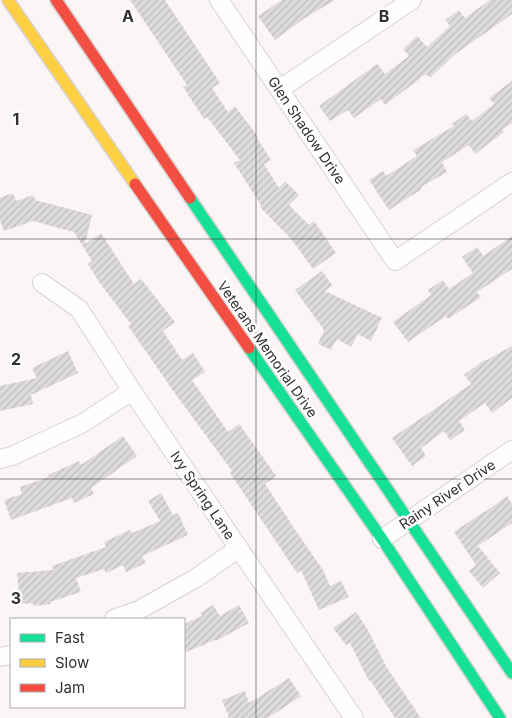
<svg xmlns="http://www.w3.org/2000/svg" width="512" height="718" font-family="Inter,sans-serif">
<style>
.building{fill:url(#building-hatch)}
.lines{fill:none;stroke-linecap:round;stroke-linejoin:round}
.street-casing{stroke:#d7d2d2;stroke-width:20}
.fast-casing{stroke:#d7d2d2;stroke-width:14}
.slow-casing{stroke:#d7d2d2;stroke-width:14}
.jam-casing{stroke:#d7d2d2;stroke-width:14}
.street{stroke:#fefefe;stroke-width:18}
.fast{stroke:#16e098;stroke-width:11}
.slow{stroke:#ffcf43;stroke-width:11}
.jam{stroke:#f24e42;stroke-width:11}
.grid{fill:none;stroke:#343030;stroke-width:1;stroke-opacity:0.55}
.labels{text-anchor:middle;dominant-baseline:central;stroke-width:5;stroke-linejoin:round;paint-order:stroke}
.street-label{font-size:14px;fill:#343030;stroke:#fff}
.grid-label{font-size:16px;text-anchor:middle;font-weight:bold;fill:#343030;stroke:#fff;stroke-width:5;stroke-linejoin:round;paint-order:stroke}
</style>
<defs>
<pattern id="building-hatch" width="6" height="6" patternUnits="userSpaceOnUse" patternTransform="scale(1.25)"><rect width="6" height="6" fill="#dedcdb"/><path d="M-1 1l2-2M0 6l6-6M5 7l2-2" fill="none" stroke="#bfbdbc"/></pattern>
</defs>
<rect width="100%" height="100%" fill="#fbf5f5"/>
<g class="building">
<path d="M130 0H165L220 83 212 88 228 112 235 106 258 137 257 138 271 160 264 164 279 188 285 181 299 195 289 205 309 225 314 221 336 253 313 269 292 240 260 207 261 205 234 163 240 160 207 117 204 119 183 87 187 85Z"/>
<path d="M282 0H335L305 18 275 40 258 16Z"/>
<path d="M490 0H512V14L454 55 430 78 426 74 385 105 381 99 354 118 348 110 330 121 319 106 377 64 385 74 409 56 403 49 417 36 427 47 450 26 445 20 459 10 465 18Z"/>
<path d="M512 81V123L502 130 504 132 475 154 469 145 442 162 447 172 421 187 422 189 389 210 369 180 383 171 386 176 417 156 413 150 454 126 452 124 466 114 472 121 494 104 489 98Z"/>
<path d="M13 193 16 201 33 195 35 200 92 215 85 244 101 233 134 284 141 279 160 303 175 322 163 331 182 360 193 353 205 372 192 380 228 432 239 424 252 442 276 476 265 484 298 534 323 570 330 586 341 581 349 597 319 610 301 570 297 573 230 473 232 471 174 392 147 353 128 326 131 324 99 282 88 264 92 261 74 232 33 221 4 231 0 220V198Z"/>
<path d="M512 236V269L477 292 481 297 448 319 446 316 408 342 393 322 431 295 428 290 443 280 449 289 473 273 462 257 477 247 483 256Z"/>
<path d="M322 271 332 285 325 291 382 318 371 341 358 334 351 347 337 339 331 350 318 344 324 330 295 290Z"/>
<path d="M512 346V398L492 413 485 403 459 421 465 430 450 440 444 431 421 448 426 456 412 466 392 438 471 384 464 375 484 360 485 361Z"/>
<path d="M68 351 78 373 31 395 33 404 0 411V386L37 378 32 368Z"/>
<path d="M123 436 137 456 91 488 94 494 74 503 72 498 11 520 4 500 22 494 20 487 49 477 48 475 79 461 81 465Z"/>
<path d="M161 493 173 515 178 513 188 535 142 556 146 563 126 572 123 565 106 573 104 569 76 578 81 592 50 602 51 604 33 606V603L20 604 17 573 54 570 52 566 106 547 104 542 130 530 132 533 160 521 148 501Z"/>
<path d="M507 496 512 504V523L478 546 500 573 483 588 469 571 476 565 454 532 485 511V512Z"/>
<path d="M213 605 220 616 239 605 249 623 216 641 215 640 184 653V624L202 616 200 613Z"/>
<path d="M356 612 368 630 387 668 421 718H395L370 680 369 681 350 643 346 645 333 628Z"/>
<path d="M289 678 301 696 268 718H227L229 717 222 700 245 691 249 703Z"/>
</g>
<g class="lines">
<defs>
<g id="street">
<path d="M219 0 395 261 512 182"/>
<path d="M280 89 412 0"/>
<path d="M42 283 79 309 132 391 354 718"/>
<path d="M0 459 12 456 83 423 132 391"/>
<path d="M382 539 512 450"/>
<path d="M114 619 139 610 196 578 239 548"/>
<path d="M0 657 11 655"/>
</g>
<g id="fast">
<path d="M190 198 512 673"/>
<path d="M249 348 382 539 500 718"/>
</g>
<path id="slow" d="M8 0 135 184"/>
<g id="jam">
<path d="M56 0 190 198"/>
<path d="M135 184 249 348"/>
</g>
</defs>
<use href="#street" class="street-casing"/>
<use href="#fast" class="fast-casing"/>
<use href="#slow" class="slow-casing"/>
<use href="#jam" class="jam-casing"/>
<use href="#street" class="street"/>
<use href="#fast" class="fast"/>
<use href="#slow" class="slow"/>
<use href="#jam" class="jam"/>
</g>
<path class="grid" d="M256 0V718M0 239H512M0 479H512"/>
<g class="labels">
<g class="street-label">
<text transform="translate(307 130) rotate(56)">Glen Shadow Drive</text>
<text transform="translate(268 349) rotate(55)">Veterans Memorial Drive</text>
<text transform="translate(447 494) rotate(-34)">Rainy River Drive</text>
<text transform="translate(203 495) rotate(56)">Ivy Spring Lane</text>
</g>
</g>
<g class="grid-label">
<text x="128" y="22">A</text>
<text x="384" y="22">B</text>
<text x="16" y="125">1</text>
<text x="16" y="365">2</text>
<text x="16" y="604">3</text>
</g>
<rect x="10" y="618" width="175" height="90" fill="#ffffff" stroke="#aeacac"/>
<rect x="20" y="634" width="25" height="8" fill="#16e098" stroke="#aeacac"/>
<text x="55" y="643" font-size="15" fill="#343030">Fast</text>
<rect x="20" y="659" width="25" height="8" fill="#ffcf43" stroke="#aeacac"/>
<text x="55" y="668" font-size="15" fill="#343030">Slow</text>
<rect x="20" y="684" width="25" height="8" fill="#f24e42" stroke="#aeacac"/>
<text x="55" y="693" font-size="15" fill="#343030">Jam</text>
</svg>
